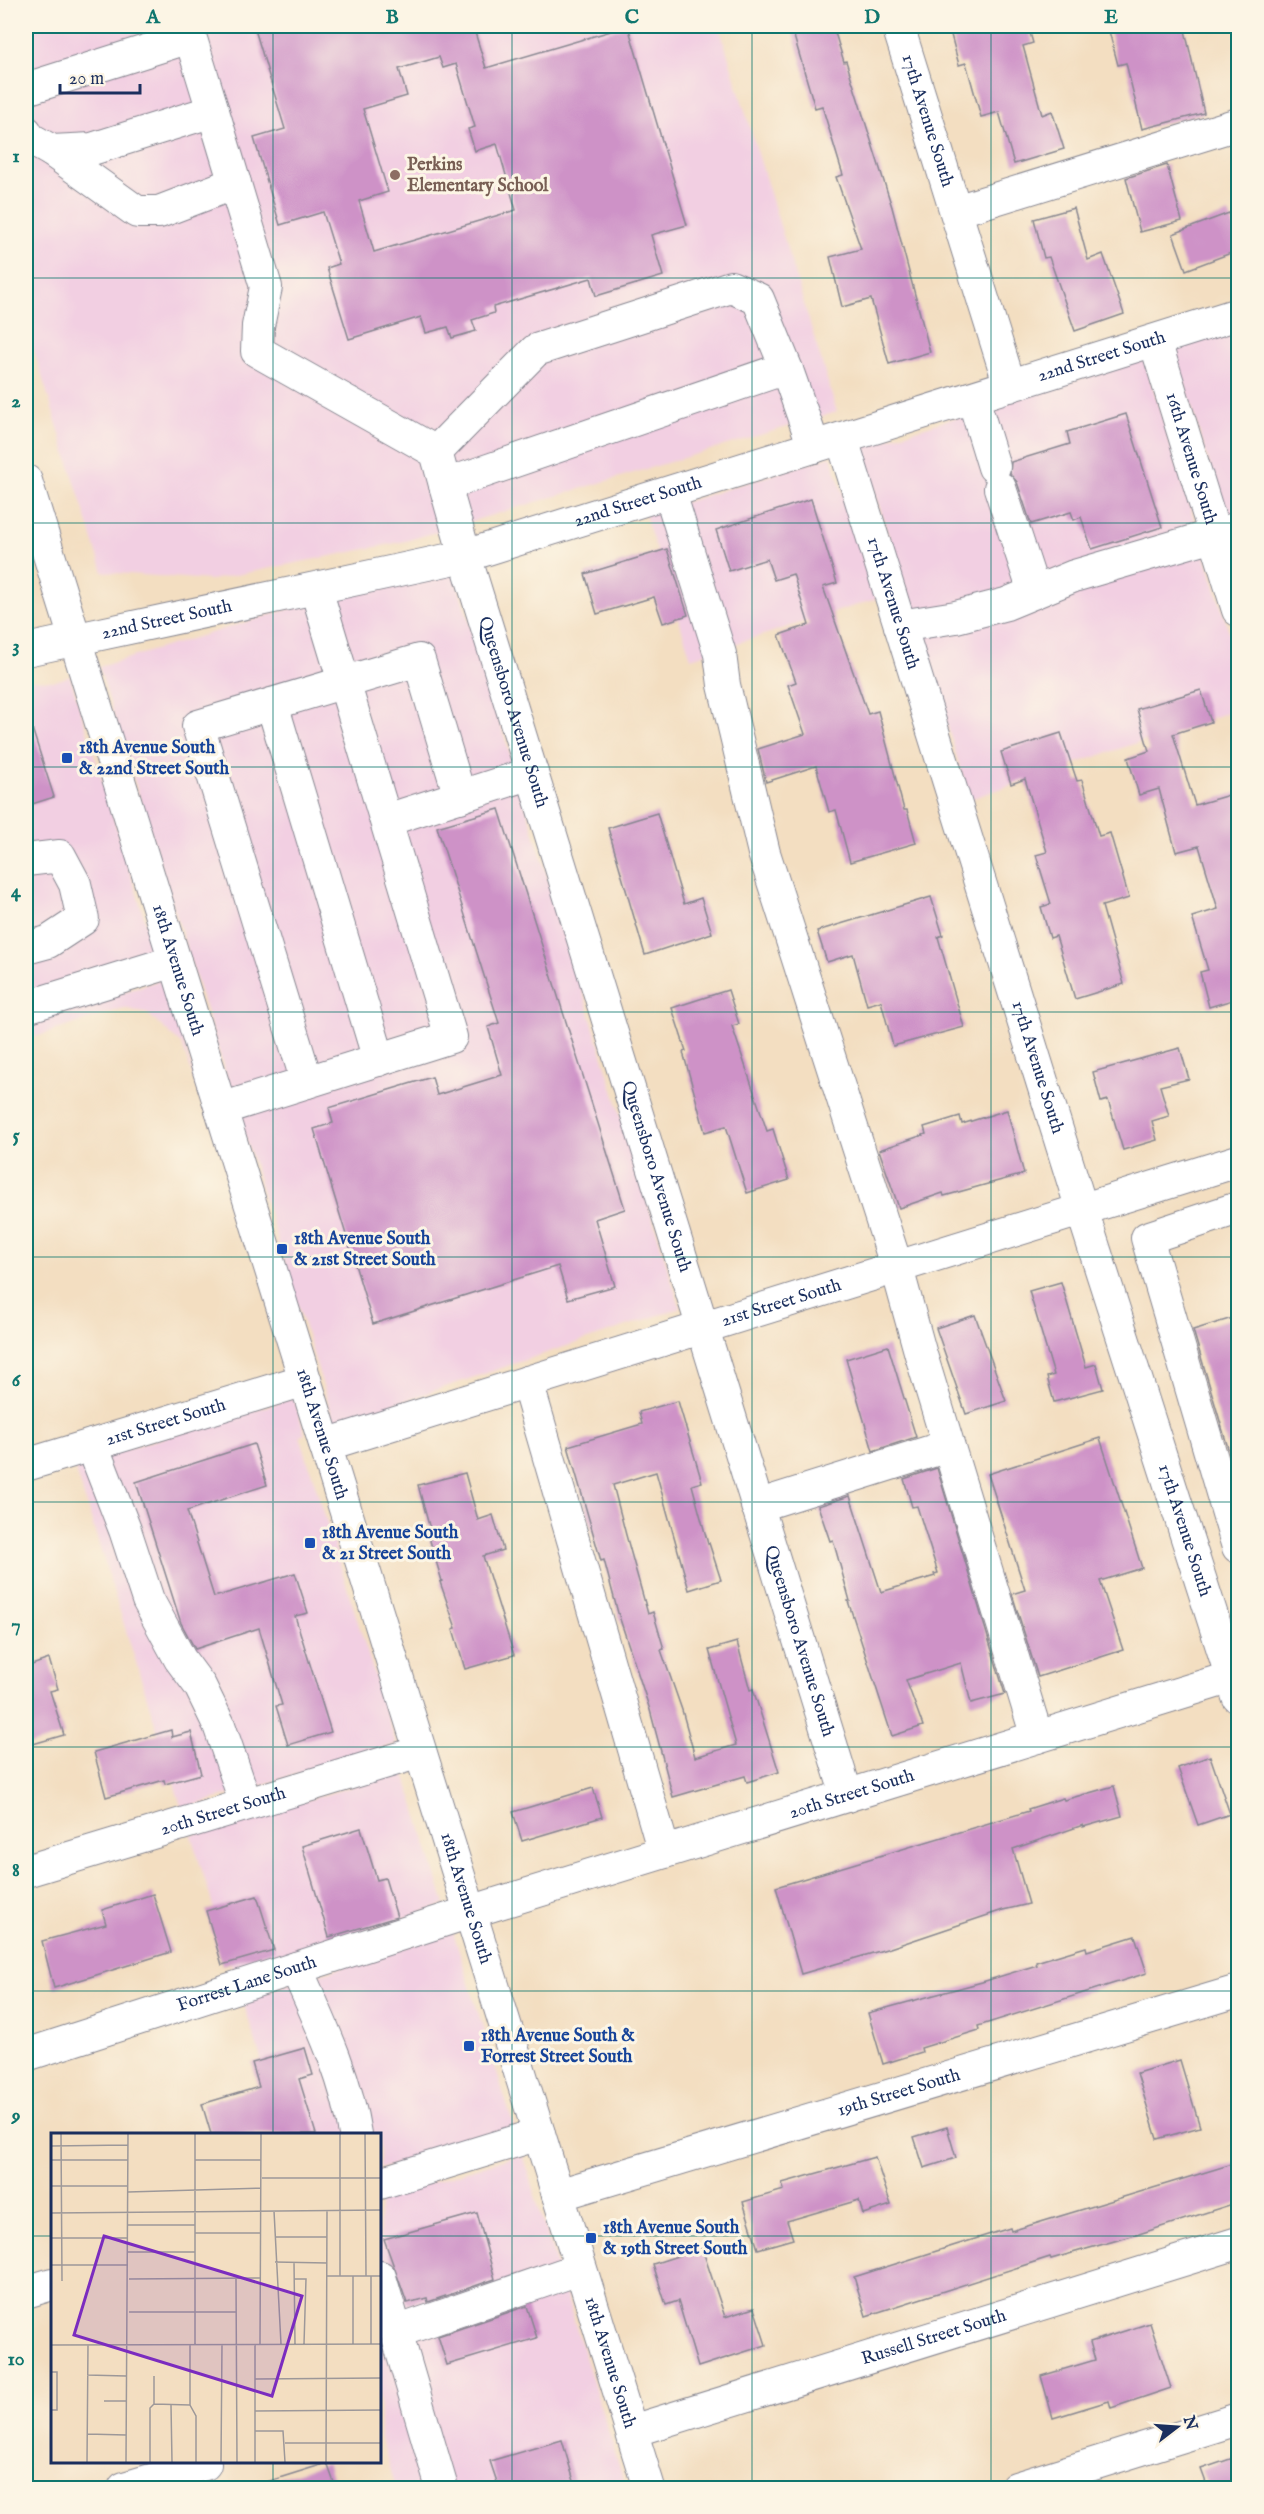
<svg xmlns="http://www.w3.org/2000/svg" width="1264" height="2514" font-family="'IM FELL English',serif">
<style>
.built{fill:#f2cfe2}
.building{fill:#ce92c7;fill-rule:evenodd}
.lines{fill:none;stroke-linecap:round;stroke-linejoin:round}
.minor-casing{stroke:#878690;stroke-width:34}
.minor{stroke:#fff;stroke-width:32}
.grid{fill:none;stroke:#0f766e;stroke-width:1.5;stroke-opacity:0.55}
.education-dot{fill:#8d6e63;stroke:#fcf5e5;stroke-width:2}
.transit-dot{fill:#1a4fb4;stroke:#fcf5e5;stroke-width:2}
.labels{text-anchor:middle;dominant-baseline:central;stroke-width:6;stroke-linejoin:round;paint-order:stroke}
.street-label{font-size:18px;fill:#1b2f5e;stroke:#fcf5e5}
.education-label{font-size:18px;font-weight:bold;fill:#785e54;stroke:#fcf5e5;text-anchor:start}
.transit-label{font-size:18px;font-weight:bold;fill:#164399;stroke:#fcf5e5;text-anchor:start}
.inset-road{fill:none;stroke:#9d9899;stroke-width:1.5}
.view{fill:#7b2cbf;fill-opacity:0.15;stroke:#7b2cbf;stroke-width:3}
.inset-edge{fill:none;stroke:#1b2f5e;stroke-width:3}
.neatline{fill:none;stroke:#0f766e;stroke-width:2}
.grid-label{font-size:20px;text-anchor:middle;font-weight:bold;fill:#0f766e}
</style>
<rect width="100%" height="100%" fill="#fcf5e5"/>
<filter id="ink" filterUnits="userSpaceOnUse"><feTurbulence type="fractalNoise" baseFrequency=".0167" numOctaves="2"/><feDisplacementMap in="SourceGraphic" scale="12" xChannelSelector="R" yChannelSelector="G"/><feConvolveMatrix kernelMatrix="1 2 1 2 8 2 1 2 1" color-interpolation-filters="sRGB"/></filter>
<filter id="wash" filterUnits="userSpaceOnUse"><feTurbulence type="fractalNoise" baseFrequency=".008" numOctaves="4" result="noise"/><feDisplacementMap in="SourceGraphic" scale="24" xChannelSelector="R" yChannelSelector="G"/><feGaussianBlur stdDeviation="1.35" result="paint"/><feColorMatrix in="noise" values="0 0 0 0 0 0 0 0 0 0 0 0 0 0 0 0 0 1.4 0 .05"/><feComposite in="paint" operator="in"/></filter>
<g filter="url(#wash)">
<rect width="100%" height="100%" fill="#f3dec1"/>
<g class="built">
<path d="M26 26H719L837 412 406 541 211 580 103 572 26 325Z"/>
<path d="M1238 329V558L1174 349Z"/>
<path d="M1144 359 1238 661V709L970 799 861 447Z"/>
<path d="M831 456 876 599 691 658 645 515Z"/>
<path d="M454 573 680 1308 335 1424 99 667 296 607Z"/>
<path d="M70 676 155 953 26 993V680L56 681Z"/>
<path d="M164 979 207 1116 182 1045 148 1014 124 1008 26 1040V1022Z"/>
<path d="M294 1398 305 1434 300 1436 396 1744 182 1809 74 1465Z"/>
<path d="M404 1771 445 1905 234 1973 191 1835Z"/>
<path d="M453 1932 514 2127 380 2169V2134H285L242 1999Z"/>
<path d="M522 2154 626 2488H396L380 2435V2198Z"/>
</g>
<g id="blocks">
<g class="building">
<path d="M254 26H473L486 68 628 26 687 225 651 235 663 276 596 296 591 278 493 307 494 313 472 320 476 331 452 338 448 327 426 333 421 317 349 339 327 268 339 264 323 212 280 225 254 138 285 129ZM439 57 443 68 456 64 475 127 468 129 475 151 497 144 516 210 374 252 359 201 388 192 363 109 407 96 399 69Z"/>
<path d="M791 26H833L844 62 846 61 892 207 930 352 889 364 871 299 842 307 830 257 861 249 836 177 843 175 822 106 815 108Z"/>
<path d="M969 26H1028L1033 43 1023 46 1042 115 1052 111 1064 149 1014 164 999 112 981 117 966 63 959 65 950 31Z"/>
<path d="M1126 26H1184L1204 113 1142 129 1126 63 1118 65 1109 31Z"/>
<path d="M1167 165 1182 221 1140 232 1126 178Z"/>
<path d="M1074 208 1088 260 1103 254 1124 314 1075 331 1049 257 1044 258 1034 219Z"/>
<path d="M1229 213 1239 238V250L1186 270 1173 234Z"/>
<path d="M1126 414 1162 527 1092 549 1081 517 1074 520 1071 512 1031 524 1017 482 1010 474 1011 462 1070 444 1067 432Z"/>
<path d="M811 499 837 583 823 587 868 714 878 711 904 810H907L916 843 850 862 836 810 829 812 816 766 766 782 758 749 805 734 788 685 796 682 779 635 809 625 793 574 774 580 767 559 729 571 716 530Z"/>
<path d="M667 549 688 615 663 623 654 597 597 614 585 574Z"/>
<path d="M1201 690 1211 722 1173 734 1195 805 1239 792V998L1209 1007 1200 972 1208 970 1192 917 1218 909 1199 846 1176 852 1159 789 1139 795 1128 758 1149 751 1137 709Z"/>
<path d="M30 722 54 797 26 806V723Z"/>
<path d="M1061 733 1077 781 1082 780 1099 836 1110 833 1129 898 1102 906 1124 984 1075 999 1056 936 1050 938 1041 907 1051 904 1036 855 1047 852 1025 779 1011 784 1001 752Z"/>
<path d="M499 809 625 1209 595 1219 615 1286 568 1299 558 1266 373 1324 314 1129 333 1123 329 1108 432 1077 437 1095 502 1075 488 1027 499 1023 437 827Z"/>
<path d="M657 813 684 904 701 898 712 933 645 955 608 828Z"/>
<path d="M931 897 943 935 938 937 964 1027 893 1046 881 1001 867 1005 853 954 827 962 817 931Z"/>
<path d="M728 990 739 1024 732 1026 767 1131 773 1129 789 1180 747 1193 726 1126 705 1132 683 1052 686 1051 672 1008Z"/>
<path d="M1180 1048 1189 1079 1160 1086 1169 1116 1152 1121 1157 1140 1123 1150 1108 1100 1101 1102 1093 1072Z"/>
<path d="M1007 1110 1024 1174 944 1196 943 1193 899 1208 879 1150 926 1134 924 1127 960 1116 962 1124Z"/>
<path d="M1061 1282 1086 1367 1096 1364 1103 1389 1054 1402 1047 1377 1054 1375 1029 1291Z"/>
<path d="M975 1315 1006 1401 966 1414 936 1328Z"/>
<path d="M1239 1316V1485L1193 1330Z"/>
<path d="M888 1346 916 1437 873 1451 846 1359Z"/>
<path d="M678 1401 702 1482 692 1485 708 1544 709 1543 721 1580 689 1590 656 1472 613 1485 626 1535 648 1614 653 1612 664 1649 661 1650 682 1710 695 1757 736 1745 709 1650 737 1642 750 1690 753 1689 779 1772 747 1782 745 1776 673 1797 650 1710 618 1613 604 1560 601 1561 568 1446 642 1424 639 1412Z"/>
<path d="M1100 1438 1142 1568 1100 1581 1123 1650 1038 1677 1012 1594 1025 1590 988 1474Z"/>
<path d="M254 1444 267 1485 187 1511 214 1597 295 1573 308 1613 295 1616 331 1732 288 1745 276 1706 282 1705 259 1628 195 1649 181 1623 136 1482Z"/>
<path d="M937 1468 1005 1694 971 1703 961 1663 906 1680 923 1726 892 1736 848 1601H850L833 1540 830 1541 818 1506 850 1496 881 1592 935 1576 934 1574 938 1573 917 1506 912 1507 904 1479Z"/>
<path d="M465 1473 478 1520 493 1515 503 1550 483 1556 514 1655 465 1669 453 1629 456 1628 440 1582 442 1581 428 1534 431 1533 418 1485Z"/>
<path d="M49 1659 58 1689 50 1691 64 1735 26 1746V1667Z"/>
<path d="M171 1730 172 1737 191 1732 201 1774 165 1784 164 1780 106 1797 94 1752Z"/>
<path d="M1210 1756 1230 1814 1198 1825 1178 1768Z"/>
<path d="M1114 1786 1122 1816 1083 1827V1825L1013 1849 1029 1904 1003 1910 890 1948 801 1974 776 1887 1029 1811 1028 1809 1063 1798 1064 1800Z"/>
<path d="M593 1788 602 1817 522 1841 513 1812Z"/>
<path d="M361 1828 377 1880 385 1878 397 1917 329 1937 302 1846Z"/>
<path d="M153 1894 171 1952 54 1988 42 1941 106 1924 102 1910Z"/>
<path d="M257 1896 274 1950 222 1965 206 1911Z"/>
<path d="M1135 1936 1147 1973 978 2026 979 2030 921 2048 922 2052 883 2064 868 2013 982 1982 1037 1965 1036 1962 1086 1947 1087 1951Z"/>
<path d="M305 2048 313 2075 299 2079 316 2134H211L202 2104 259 2087 252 2063Z"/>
<path d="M1180 2060 1200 2127 1157 2139 1137 2073Z"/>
<path d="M947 2127 956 2158 924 2168 914 2137Z"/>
<path d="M875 2157 891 2205 863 2214 859 2200 787 2221 793 2239 758 2249 743 2202 784 2190 782 2183Z"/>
<path d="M1239 2162V2202L1139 2234 1051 2259 1050 2257 866 2316 854 2277 1010 2228 1011 2231Z"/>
<path d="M477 2213 495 2279 428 2302 427 2298 407 2303 384 2239Z"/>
<path d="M702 2248 725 2317 754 2308 766 2345 698 2367 678 2301 666 2305 653 2264Z"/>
<path d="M527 2306 537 2338 447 2365 438 2336Z"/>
<path d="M1150 2323 1171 2388 1111 2408 1109 2401 1053 2418 1041 2376 1095 2360 1090 2342Z"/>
<path d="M562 2440 576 2488H499L490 2461Z"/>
<path d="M1239 2456V2488H1208L1201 2469Z"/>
<path d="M327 2463 336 2488H261L260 2484Z"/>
</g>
</g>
</g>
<g filter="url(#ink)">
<use href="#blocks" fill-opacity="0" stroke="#878690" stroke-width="1.5"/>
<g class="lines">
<defs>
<g id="minor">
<path id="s1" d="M898 26 1010 386"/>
<path d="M26 89 190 37"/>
<path d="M213 111 266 287 258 326 257 351 436 452 445 485"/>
<path d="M26 132 27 137 52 151 92 149 213 111 187 26"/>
<path d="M52 151 137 212H159L235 183"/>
<path d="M956 211 1238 124"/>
<path id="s2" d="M1155 341 1238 610"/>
<path d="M973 398 994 467"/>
<path id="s3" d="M842 439 1082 1210 1238 1697"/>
<path id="s4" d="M814 447 787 370H780L445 485 465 556 847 1796"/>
<path d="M436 452 536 350 731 287 758 299 787 370"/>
<path id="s5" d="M26 481 649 2488"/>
<path d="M1000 488 1034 592"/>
<path d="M670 493 720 654 724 685 764 853 897 1268 921 1355 1037 1737"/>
<path d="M900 626 956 617 1006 604 1074 576 1238 528"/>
<path id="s6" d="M26 650 465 556 1238 314"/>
<path d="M272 704 379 1060"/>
<path d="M387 820 532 773"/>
<path d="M26 860 60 856 75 884 83 919 48 942 26 948"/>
<path d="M26 1007 175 961"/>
<path d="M307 1082 198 726 419 660 460 797"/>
<path d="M221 1109 451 1037 316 589"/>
<path d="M1238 1208 1147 1238 1238 1547"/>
<path d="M527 1382 664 1852"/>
<path d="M92 1445 125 1530 148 1600 180 1659 200 1686 219 1725 246 1804"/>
<path id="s7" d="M325 1445 1238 1161"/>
<path id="s8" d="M26 1465 305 1380"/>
<path d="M757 1506 948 1446"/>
<path id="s9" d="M26 1871 420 1752"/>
<path d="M296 1968C320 2022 346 2075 355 2134"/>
<path id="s10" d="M26 2055 470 1912 1232 1677"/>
<path d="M380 2183 539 2134"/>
<path id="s11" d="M558 2195 1238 1991"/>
<path d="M380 2277 442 2488"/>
<path d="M26 2292 52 2284"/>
<path d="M396 2332 579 2269"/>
<path id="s12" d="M632 2431 1238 2243"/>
<path d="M124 2488 205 2464"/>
<path d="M1016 2488 1238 2419"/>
</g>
</defs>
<use href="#minor" class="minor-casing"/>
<use href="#minor" class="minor"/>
</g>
</g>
<path class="grid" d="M273 26V2134M512 26V2488M752 26V2488M991 26V2488M26 278H1238M26 523H1238M26 767H1238M26 1012H1238M26 1257H1238M26 1502H1238M26 1747H1238M26 1991H1238M26 2236H52M380 2236H1238M273 2462V2488"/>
<circle class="education-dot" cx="395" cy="175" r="6"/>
<g class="transit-dot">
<rect x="61" y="752" width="12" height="12" rx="3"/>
<rect x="276" y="1243" width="12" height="12" rx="3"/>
<rect x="304" y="1537" width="12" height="12" rx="3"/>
<rect x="463" y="2040" width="12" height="12" rx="3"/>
<rect x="585" y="2232" width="12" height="12" rx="3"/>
</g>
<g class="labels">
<g class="street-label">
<text stroke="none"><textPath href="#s1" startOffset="99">17th Avenue South</textPath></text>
<text stroke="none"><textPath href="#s6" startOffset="1116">22nd Street South</textPath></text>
<text stroke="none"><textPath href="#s2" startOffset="123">16th Avenue South</textPath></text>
<text stroke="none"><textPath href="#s6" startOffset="630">22nd Street South</textPath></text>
<text stroke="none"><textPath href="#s3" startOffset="172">17th Avenue South</textPath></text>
<text stroke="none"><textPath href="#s6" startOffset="144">22nd Street South</textPath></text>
<text stroke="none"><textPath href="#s4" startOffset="680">Queensboro Avenue South</textPath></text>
<text stroke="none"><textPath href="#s5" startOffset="512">18th Avenue South</textPath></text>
<text stroke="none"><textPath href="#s3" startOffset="658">17th Avenue South</textPath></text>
<text stroke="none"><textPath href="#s4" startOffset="1166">Queensboro Avenue South</textPath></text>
<text stroke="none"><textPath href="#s7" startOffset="478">21st Street South</textPath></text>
<text stroke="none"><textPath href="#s8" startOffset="146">21st Street South</textPath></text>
<text stroke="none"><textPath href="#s5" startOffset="998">18th Avenue South</textPath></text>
<text stroke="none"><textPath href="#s3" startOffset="1144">17th Avenue South</textPath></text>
<text stroke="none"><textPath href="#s4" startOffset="1652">Queensboro Avenue South</textPath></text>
<text stroke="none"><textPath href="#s10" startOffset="866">20th Street South</textPath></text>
<text stroke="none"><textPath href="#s9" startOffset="206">20th Street South</textPath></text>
<text stroke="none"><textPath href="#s5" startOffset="1484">18th Avenue South</textPath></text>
<text stroke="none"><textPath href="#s10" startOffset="232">Forrest Lane South</textPath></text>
<text stroke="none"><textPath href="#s11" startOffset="356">19th Street South</textPath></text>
<text stroke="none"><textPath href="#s12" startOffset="316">Russell Street South</textPath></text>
<text stroke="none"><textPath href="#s5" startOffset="1970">18th Avenue South</textPath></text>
</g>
<g class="education-label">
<text x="407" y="165">Perkins<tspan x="407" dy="21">Elementary School</tspan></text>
</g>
<g class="transit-label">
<text x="79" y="748">18th Avenue South<tspan x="79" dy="21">&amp; 22nd Street South</tspan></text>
<text x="294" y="1239">18th Avenue South<tspan x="294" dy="21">&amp; 21st Street South</tspan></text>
<text x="322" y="1533">18th Avenue South<tspan x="322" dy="21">&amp; 21 Street South</tspan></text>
<text x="481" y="2036">18th Avenue South &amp;<tspan x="481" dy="21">Forrest Street South</tspan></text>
<text x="603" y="2228">18th Avenue South<tspan x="603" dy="21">&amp; 19th Street South</tspan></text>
</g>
</g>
<g transform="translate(51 2133)">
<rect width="330" height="330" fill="#f3dec1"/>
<path class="inset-road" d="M10 1 11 148M144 1V211M289 1V143M314 1 315 143M0 13 77 12M0 27H77M144 27H210M211 45H330M0 53H77M77 59 210 55M223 78 230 211M0 80 330 77M77 92H144M144 100H210M224 104H276M0 105H77M77 119H144M224 129 276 130M243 129 244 211M0 132H77M276 143H330M302 143V211M320 143V211M78 146 210 145M185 146 186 329M243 146H255L253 211M78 179H185M204 211V329M209 211 210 1M0 212 330 211M139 212V272L145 283V329M0 239H6V277H0M36 242 75 243M103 243V271M204 246 330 245M53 268H75M120 272 121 329M204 278 330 277M204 298H232L234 329M36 301 75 302M234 310H330M36 329 37 212M75 329 77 1M99 329V275L103 271 139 272M170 329 171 211M275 329 276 77"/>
<path class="view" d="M53 103 251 163 221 263 23 202Z"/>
<rect width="330" height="330" class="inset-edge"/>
</g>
<rect width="1264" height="2514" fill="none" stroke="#fcf5e5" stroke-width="66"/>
<g transform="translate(1177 2427) rotate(73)" stroke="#fcf5e5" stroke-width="4.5" paint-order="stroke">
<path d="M0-4.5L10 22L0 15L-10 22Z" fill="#1b2f5e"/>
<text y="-9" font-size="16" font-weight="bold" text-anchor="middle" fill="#1b2f5e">N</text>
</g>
<path d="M60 84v9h80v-9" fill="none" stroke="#1b2f5e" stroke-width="3"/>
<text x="69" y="84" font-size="18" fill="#1b2f5e" stroke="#fcf5e5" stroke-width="4.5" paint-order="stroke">20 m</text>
<rect x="33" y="33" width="1198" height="2448" class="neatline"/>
<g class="grid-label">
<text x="153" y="23">A</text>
<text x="392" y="23">B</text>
<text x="632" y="23">C</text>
<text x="872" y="23">D</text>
<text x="1111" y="23">E</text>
<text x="16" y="162">1</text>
<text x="16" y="407">2</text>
<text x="16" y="652">3</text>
<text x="16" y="897">4</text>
<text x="16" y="1141">5</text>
<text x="16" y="1386">6</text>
<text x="16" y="1631">7</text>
<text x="16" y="1876">8</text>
<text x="16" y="2121">9</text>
<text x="16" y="2365">10</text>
</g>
</svg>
